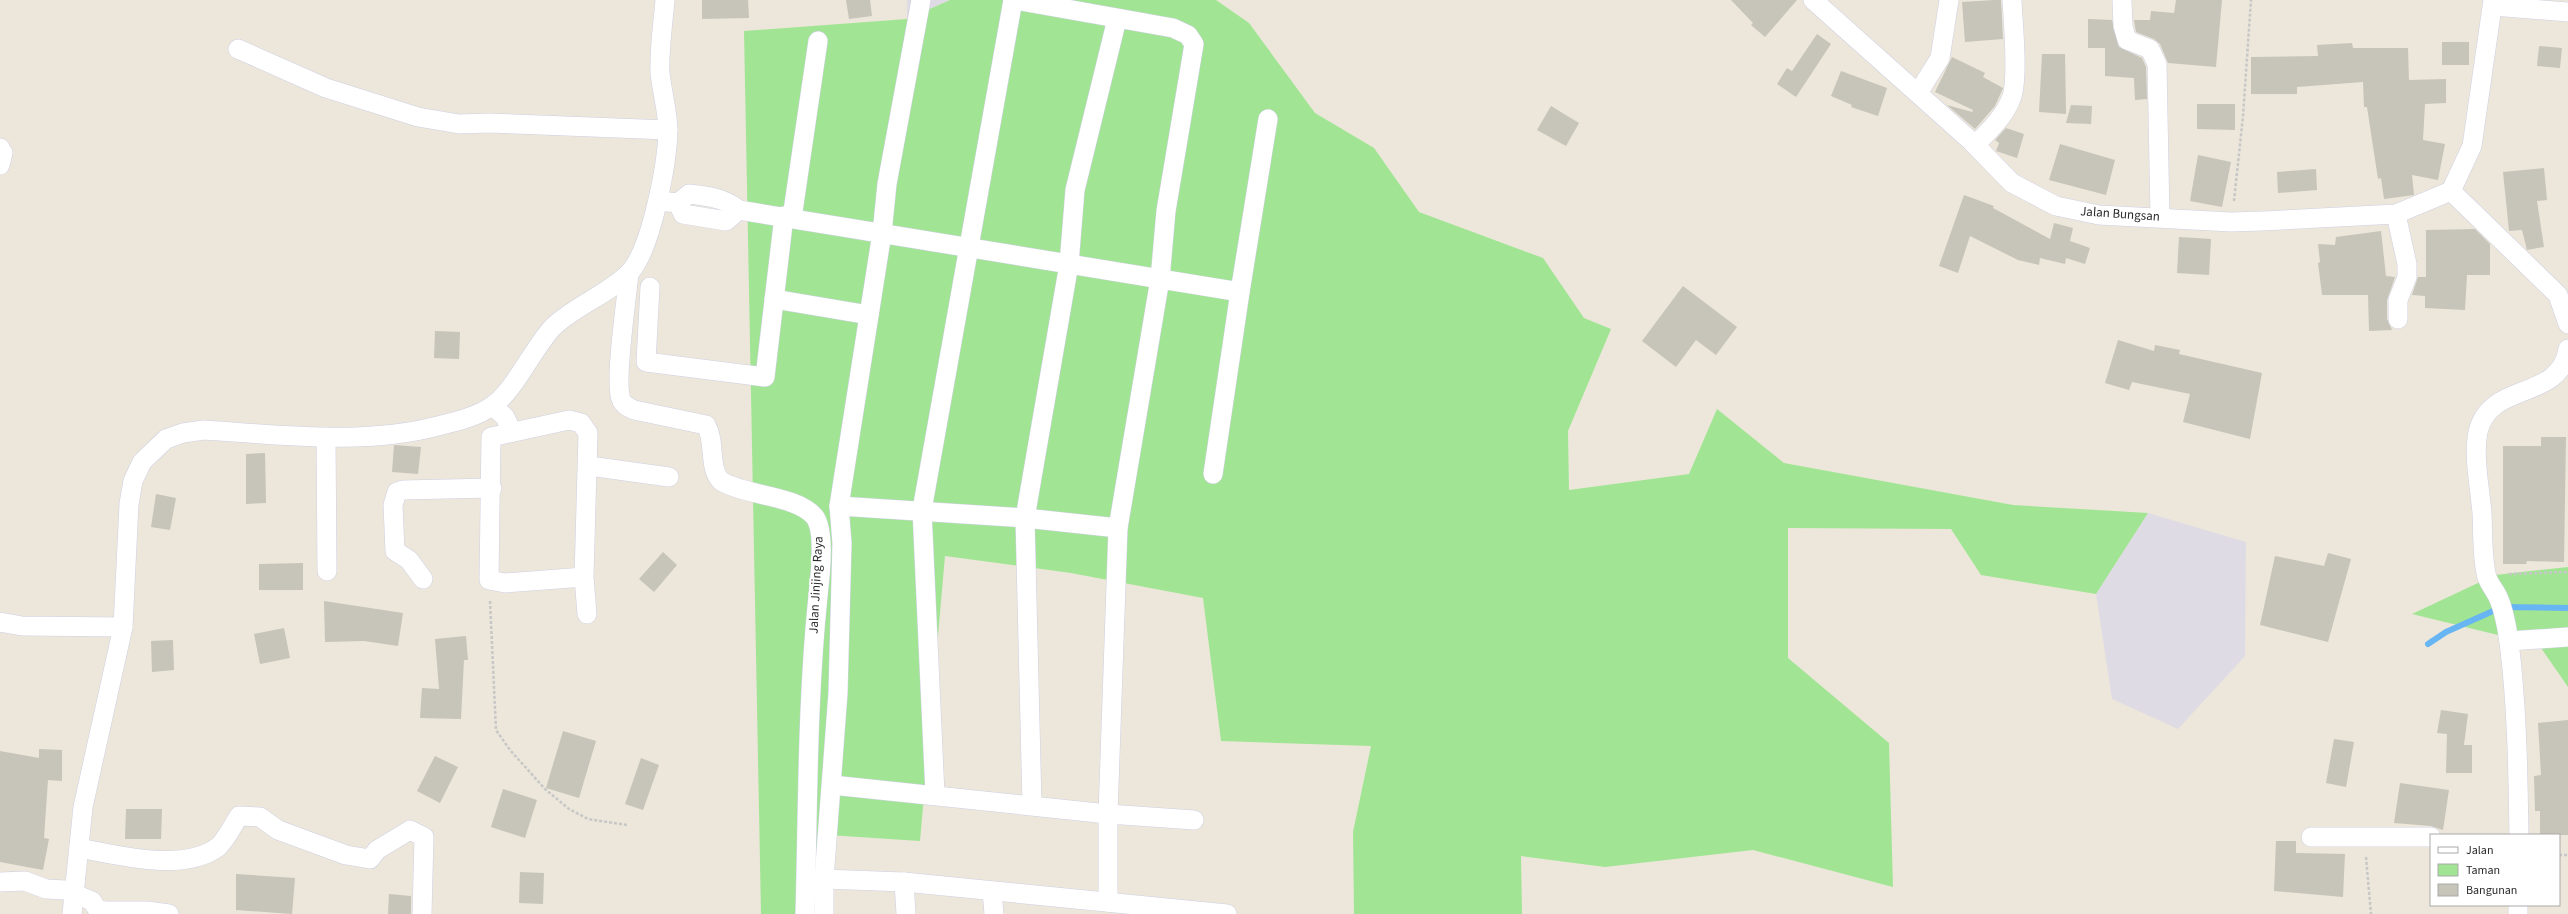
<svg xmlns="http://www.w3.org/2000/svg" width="2568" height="914" font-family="'Source Sans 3',sans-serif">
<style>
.industrial{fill:#dfdbe4}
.green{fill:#a1e594}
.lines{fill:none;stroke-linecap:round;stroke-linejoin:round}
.stream{stroke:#68b5f3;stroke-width:6}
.building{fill:#c7c4ba}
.minor-casing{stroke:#cfcfe3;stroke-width:20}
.path{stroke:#c7c7c7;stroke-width:2.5;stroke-dasharray:3 2;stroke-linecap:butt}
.minor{stroke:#fff;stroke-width:19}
.labels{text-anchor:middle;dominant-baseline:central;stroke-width:4;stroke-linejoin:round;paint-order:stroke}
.street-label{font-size:13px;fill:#292929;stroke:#fff}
</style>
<rect width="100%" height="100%" fill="#ece7da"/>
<g class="industrial">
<path d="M907 0H950L907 19Z"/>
<path d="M2148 513 2246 542 2245 656 2178 729 2112 699 2096 594Z"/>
</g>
<g class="green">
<path d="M950 0H1216L1249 23 1315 113 1374 148 1419 212 1543 258 1584 318 1611 329 1568 431 1569 490 1689 474 1717 409 1784 463 2013 505 2148 513 2096 594 1981 575 1951 529 1788 528V658L1889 743 1893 887 1753 850 1605 867 1521 856 1522 914H1354L1353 832 1371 746 1221 741 1203 598 1071 573 945 556 920 841 828 835 827 914H761L744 31 907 19Z"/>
<path d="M2568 567V687L2539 645 2412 614 2495 575Z"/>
</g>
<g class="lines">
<path class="stream" d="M2428 644 2446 632 2502 607 2568 608"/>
</g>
<g class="building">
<path d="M702 0H748L749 18 702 19Z"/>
<path d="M846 0H870L872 16 849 19Z"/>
<path d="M1731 0H1797L1765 37 1751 25 1753 23Z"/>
<path d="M1994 0H2001L2003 39 1965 42 1962 2Z"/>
<path d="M2176 0H2222L2216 67 2168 63 2160 44 2154 39 2136 32 2134 20H2150L2151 11 2174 13Z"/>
<path d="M2088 19 2112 20 2119 47 2142 58 2146 67 2147 99 2135 100 2134 78 2105 76V48H2088Z"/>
<path d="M1817 34 1831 44 1796 97 1777 84 1787 68 1792 71Z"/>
<rect x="2442" y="42" width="27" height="23"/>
<path d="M2352 43 2353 48H2408L2409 80 2446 79V103L2425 104 2423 140 2445 144 2438 180 2412 175 2414 195 2384 199 2381 178 2378 179 2367 107H2364L2363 82 2297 87V94H2251V57L2318 56 2317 45Z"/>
<path d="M2539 46 2562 48 2560 68 2537 66Z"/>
<path d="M2042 54H2065L2066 114 2039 112Z"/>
<path d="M1952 57 1985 73 1983 77 2003 88 1995 106 1975 129 1947 105 1972 112 1973 110 1935 92Z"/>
<path d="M1841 71 1887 88 1878 116 1851 107 1852 105 1831 96Z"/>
<path d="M2197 104H2235V130L2197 129Z"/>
<path d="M2071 105 2092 106 2091 124 2066 123Z"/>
<path d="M1551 106 1579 123 1566 146 1537 130Z"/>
<path d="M2006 128 2024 134 2017 158 1996 151 1999 143 1995 140Z"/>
<path d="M2060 144 2115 160 2106 195 2049 180Z"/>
<path d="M2198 155 2231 162 2222 207 2190 201Z"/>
<path d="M2544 168 2547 200 2537 201 2544 247 2527 250 2522 230 2509 231 2503 172Z"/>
<path d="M2316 169 2317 190 2278 193 2277 172Z"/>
<path d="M1964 195 1994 206 1993 208 2050 239 2054 223 2073 228 2070 241 2090 248 2085 264 2066 258 2065 264 2040 258 2039 265 2018 260 1970 236 1958 273 1939 266Z"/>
<path d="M2475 229 2490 244V275H2467L2465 310 2425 308V296L2412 295 2418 277H2426V230Z"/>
<path d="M2381 231 2386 276 2395 277 2387 300V319L2392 330 2369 331 2368 295H2322L2318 263 2320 262 2318 244 2335 245 2336 237Z"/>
<path d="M2179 237 2211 239 2209 275 2177 273Z"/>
<path d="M1683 286 1737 327 1716 355 1696 340 1676 367 1642 341Z"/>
<path d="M435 331 460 332 459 359 434 358Z"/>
<path d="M2118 340 2154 351 2155 345 2180 350 2179 354 2262 373 2250 439 2183 422 2190 394 2132 382 2129 390 2105 383Z"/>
<path d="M2541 437H2566L2564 562 2527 561 2526 564H2503V446H2541Z"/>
<path d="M394 445 421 447 418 474 392 472Z"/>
<path d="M265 453 266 503 246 504V454Z"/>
<path d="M156 494 176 498 170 530 151 527Z"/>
<path d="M663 552 677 565 654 592 639 579Z"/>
<path d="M2328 553 2351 559 2328 642 2260 625 2275 556 2324 566Z"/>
<path d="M303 563V590H259V564Z"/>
<path d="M324 601 403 613 398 646 364 641 325 642Z"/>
<path d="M284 628 290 658 260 664 254 634Z"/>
<path d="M466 636 468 660H464L461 719 420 718 422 688 439 689 435 639Z"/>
<path d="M173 640 174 670 152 672 151 641Z"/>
<path d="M2441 710 2468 714 2464 745H2472V773H2446L2447 734 2437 733Z"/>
<path d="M2568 720V835H2540V811H2535L2534 776 2541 775 2538 723Z"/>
<path d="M563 731 596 741 579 798 546 788Z"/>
<path d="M2334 739 2354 742 2346 787 2326 783Z"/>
<path d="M39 749 62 750V781L48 780 44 838 49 839 43 870 0 862V751L39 758Z"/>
<path d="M435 756 458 767 440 803 417 791Z"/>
<path d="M641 758 659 765 643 810 625 804Z"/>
<path d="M2400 783 2449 790 2443 830 2431 826 2394 823Z"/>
<path d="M503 789 537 800 525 838 491 827Z"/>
<path d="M126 809H162L161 839H125Z"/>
<path d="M2276 841H2296V853L2345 854 2343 897 2274 891Z"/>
<path d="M520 872 544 873 543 904 519 903Z"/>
<path d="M236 874 295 878 292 914 236 910Z"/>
<path d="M389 894 411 896V914H388Z"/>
</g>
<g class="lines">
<defs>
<g id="minor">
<path d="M1016 0 1173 28 1188 35 1194 44 1166 211 1160 279 1118 528"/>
<path d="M1813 0 1971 141 2012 183 2056 206 2099 215 2231 222 2263 221 2396 214 2451 191"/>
<path d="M2122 0 2123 26 2127 40 2150 49 2157 64 2160 217"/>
<path d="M2493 0 2472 146 2451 191 2558 295 2568 324"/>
<path d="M2493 6 2568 12"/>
<path d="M238 49 326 88 418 117 459 124 490 123 668 130"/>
<path d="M1918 93 1940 58 1949 0"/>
<path d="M1975 145C1989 131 2004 117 2011 99 2019 80 2013 23 2012 0"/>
<path d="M0 148 3 153 0 165"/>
<path d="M658 201 678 203 689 194C708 196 724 198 739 210L1240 292 1268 119"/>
<path d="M678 203 683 214 726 221 739 210"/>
<path d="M2396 214 2407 264V277L2398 300V319"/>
<path d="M792 218 818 41"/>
<path d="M629 273C627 297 614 381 621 399 623 405 628 407 634 410L706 425C716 442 708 468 721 481 746 496 795 495 814 516 826 530 820 578 818 596 807 702 808 808 805 914"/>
<path d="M650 287 646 362 765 377 784 216"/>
<path d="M774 299 869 315"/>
<path d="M493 406 505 417 512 432"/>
<path d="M326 437 327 571"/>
<path d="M589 466 669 477"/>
<path d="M1213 474 1240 292"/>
<path d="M839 506 1025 518 1118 528 1108 814V902"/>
<path d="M584 577 505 583 489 580 491 437 569 420 581 423 588 433 584 577 587 614"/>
<path d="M423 579 409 560 395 551 393 505 397 492 403 490 492 488"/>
<path d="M0 622 22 626 123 627"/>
<path d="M2509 641 2568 637"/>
<path d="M832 785 1108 814 1194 820"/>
<path d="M935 794 922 510 1013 0"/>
<path d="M1032 805 1025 518 1069 264 1075 190 1117 19"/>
<path d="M2519 835C2518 771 2517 705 2509 642 2507 628 2504 610 2498 597 2495 590 2487 582 2486 573 2482 554 2483 533 2482 513 2480 488 2473 456 2478 432 2490 380 2560 402 2568 349"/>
<path d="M2311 837H2431"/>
<path d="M79 848C118 855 183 873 218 847 226 840 233 825 239 816L260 817 278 830 346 855 370 859 377 850 410 830 424 837 422 914"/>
<path d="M824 879 904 882 1227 914"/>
<path d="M0 882 25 881 46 889 65 890 92 901 97 909 104 911H147L169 914"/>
<path d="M904 882 906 914"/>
<path d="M992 891 994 914"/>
<path d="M2518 905V914"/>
<path d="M72 914 83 807 123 627 129 504 133 481 142 462 166 439 183 433 204 430C283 435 364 446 442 425 458 421 478 416 492 406 514 392 533 348 553 327 573 307 614 291 631 271 652 245 667 164 668 131 668 112 662 92 660 73 659 49 663 24 665 0"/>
<path d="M824 914V879L838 693 842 543 839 506 882 233 887 184 921 0"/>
</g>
</defs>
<use href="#minor" class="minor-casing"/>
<g class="path">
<path d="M2234 201 2243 116 2251 0"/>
<path d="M2509 574 2568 572"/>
<path d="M490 601 496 730 510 750 545 789 569 809 588 819 627 825"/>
<path d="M2559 855H2568"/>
<path d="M2366 857 2371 914"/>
</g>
<use href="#minor" class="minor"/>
</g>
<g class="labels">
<g class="street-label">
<text transform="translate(2120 214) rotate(4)">Jalan Bungsan</text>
<text transform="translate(816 585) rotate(-87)">Jalan Jinjing Raya</text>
</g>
</g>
<rect x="2430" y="834" width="130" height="72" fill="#ffffff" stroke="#a9a9a9"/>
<rect x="2438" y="847" width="20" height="6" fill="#ffffff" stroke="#a9a9a9"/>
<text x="2466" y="854" font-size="12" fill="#292929">Jalan</text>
<rect x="2438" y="864" width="20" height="12" fill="#a1e594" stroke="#a9a9a9"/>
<text x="2466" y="874" font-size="12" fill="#292929">Taman</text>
<rect x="2438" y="884" width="20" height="12" fill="#c7c4ba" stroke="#a9a9a9"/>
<text x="2466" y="894" font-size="12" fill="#292929">Bangunan</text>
</svg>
